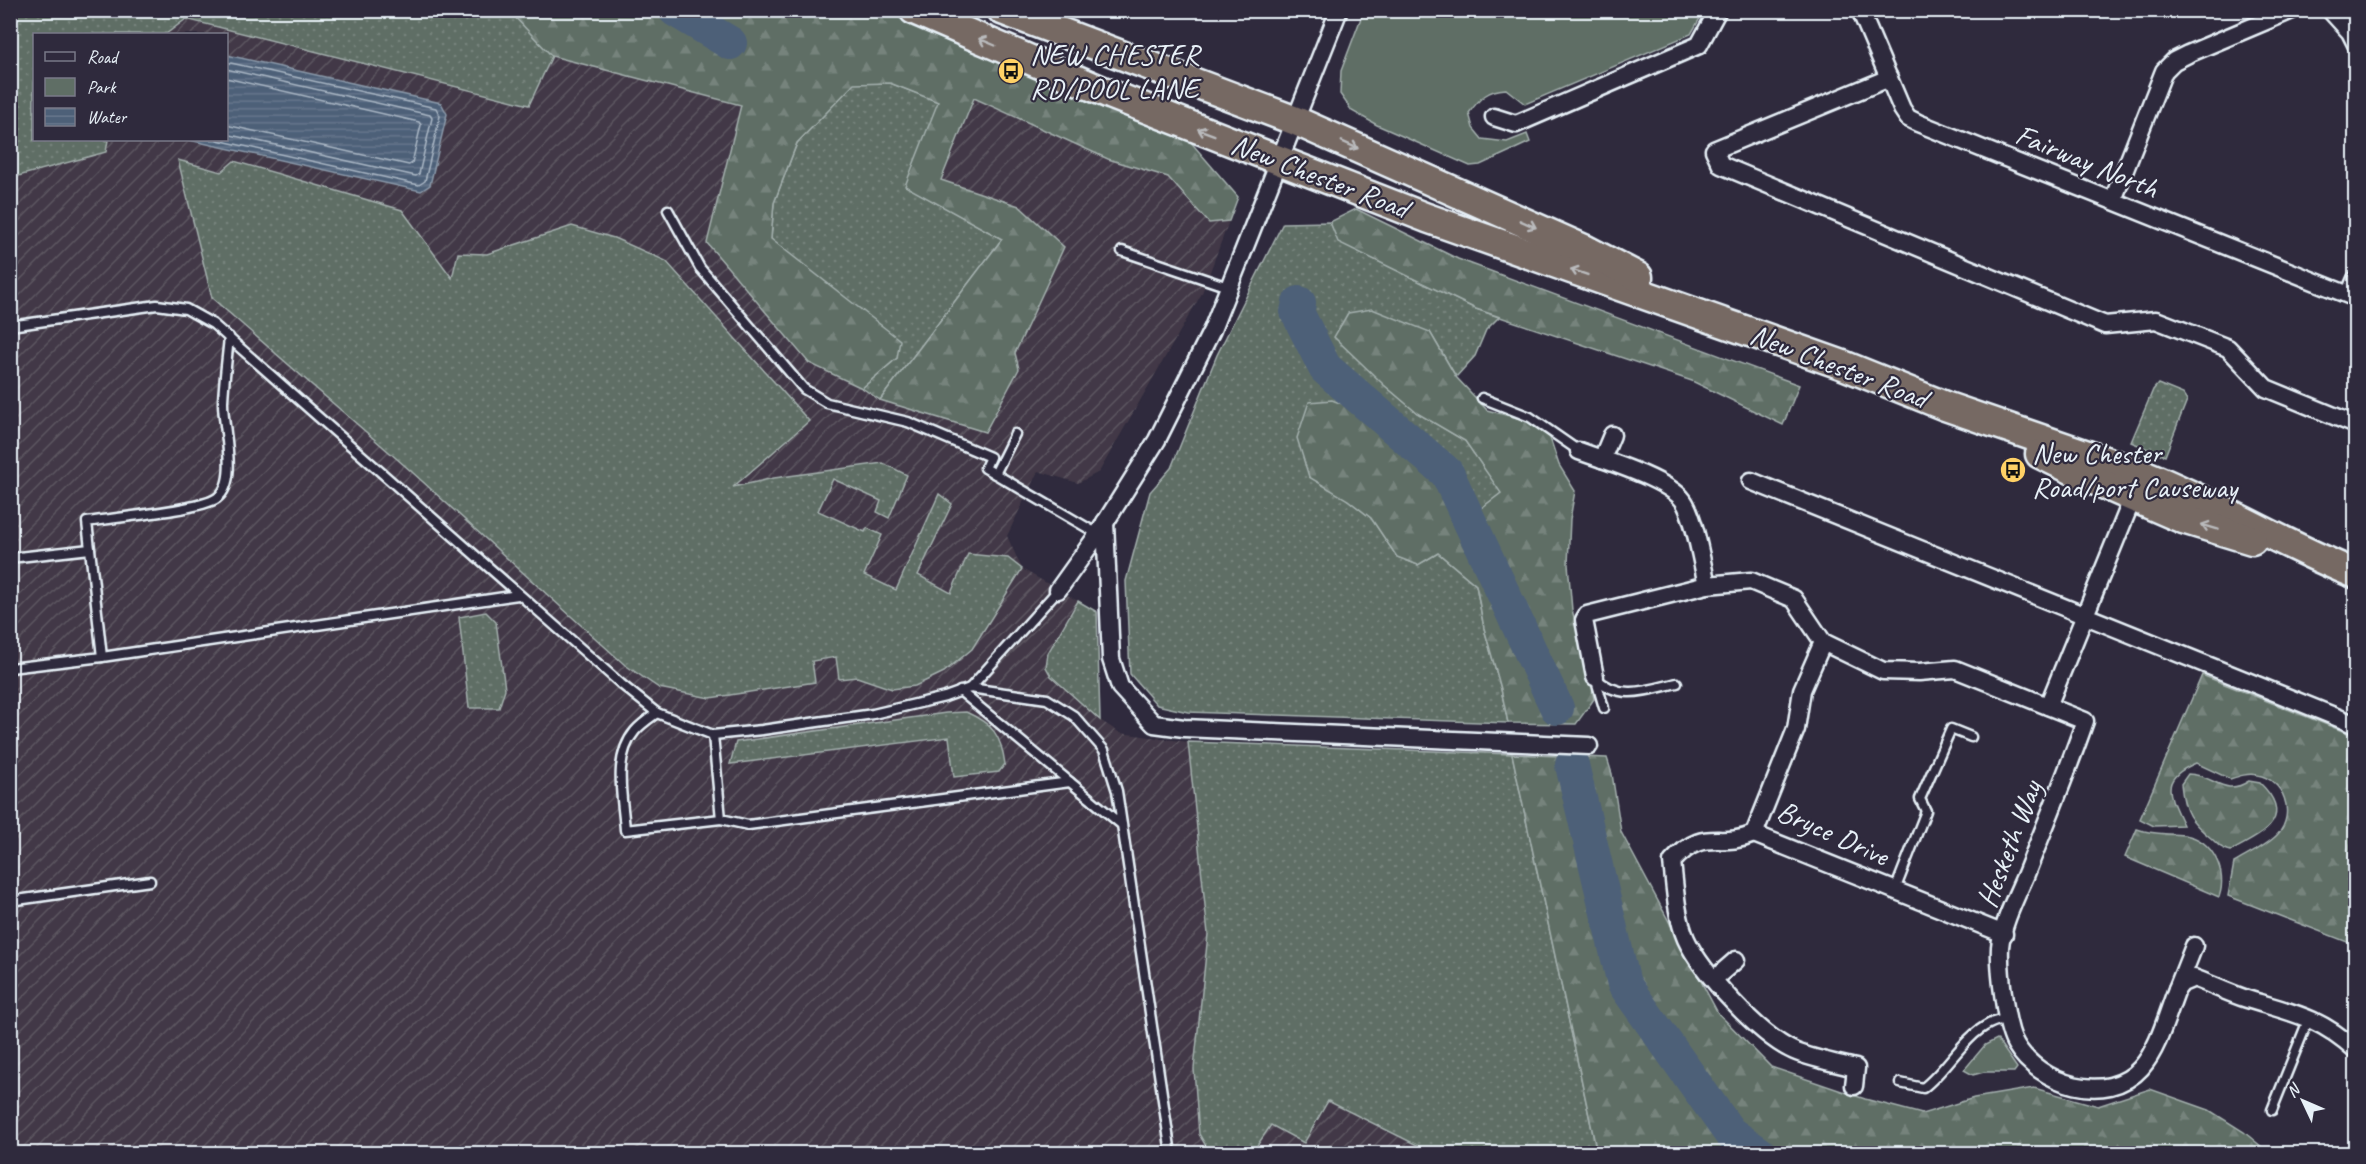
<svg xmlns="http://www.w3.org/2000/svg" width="2366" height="1164" font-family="Caveat,sans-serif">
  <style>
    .industrial { fill: url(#industrial-furrows); fill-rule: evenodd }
    .grass { fill: url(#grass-dots); stroke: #a4b0ae; stroke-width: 1.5 }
    .forest { fill: url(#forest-firs); stroke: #a4b0ae; stroke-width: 1.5 }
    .green { fill: #5f6e65; stroke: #a4b0ae; stroke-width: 1.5 }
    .water { fill: url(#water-rules); stroke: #8b9aab; stroke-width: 1.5 }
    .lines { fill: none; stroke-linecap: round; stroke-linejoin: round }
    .shore { stroke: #aab7c5; stroke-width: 1.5 }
    .river { stroke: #4d6078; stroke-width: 34 }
    .lane-casing { stroke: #e8f1f8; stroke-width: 13 }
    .street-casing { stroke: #e8f1f8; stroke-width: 21 }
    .highway-casing { stroke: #e8f1f8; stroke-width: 33 }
    .lane { stroke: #2f2a3d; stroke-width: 8 }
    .street { stroke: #2f2a3d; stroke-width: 16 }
    .highway { stroke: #766964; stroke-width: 28 }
    .oneway { stroke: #babbbd }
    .labels { text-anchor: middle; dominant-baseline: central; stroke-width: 4.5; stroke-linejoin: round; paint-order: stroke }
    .poi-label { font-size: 30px; fill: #e8f1f8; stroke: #2f2a3d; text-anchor: start }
    .street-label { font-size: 30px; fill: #e8f1f8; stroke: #2f2a3d }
  </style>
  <defs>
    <pattern id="industrial-furrows" width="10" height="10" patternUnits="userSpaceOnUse" patternTransform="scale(1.5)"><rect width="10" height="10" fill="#423946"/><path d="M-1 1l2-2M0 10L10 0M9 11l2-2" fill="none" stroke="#5d5661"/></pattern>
    <pattern id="grass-dots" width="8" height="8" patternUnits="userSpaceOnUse" patternTransform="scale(1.5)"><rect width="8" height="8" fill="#5f6e65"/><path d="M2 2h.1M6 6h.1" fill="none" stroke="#76837c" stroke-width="1.8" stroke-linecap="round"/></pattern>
    <pattern id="forest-firs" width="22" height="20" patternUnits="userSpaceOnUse" patternTransform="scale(1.5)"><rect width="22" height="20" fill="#5f6e65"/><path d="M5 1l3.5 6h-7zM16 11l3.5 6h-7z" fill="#76837c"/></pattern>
    <pattern id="water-rules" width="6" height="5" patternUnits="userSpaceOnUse" patternTransform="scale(1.5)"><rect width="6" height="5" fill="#4d6078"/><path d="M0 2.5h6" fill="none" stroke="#67778c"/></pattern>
  </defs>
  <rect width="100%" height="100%" fill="#2f2a3d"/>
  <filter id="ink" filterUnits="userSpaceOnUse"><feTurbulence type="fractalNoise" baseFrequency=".0167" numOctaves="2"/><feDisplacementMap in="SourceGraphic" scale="12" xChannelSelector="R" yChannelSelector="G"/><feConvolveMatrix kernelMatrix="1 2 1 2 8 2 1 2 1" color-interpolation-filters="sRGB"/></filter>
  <g filter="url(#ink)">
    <path class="industrial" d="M 10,11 L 884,11 L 1189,140 L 1238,197 L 1202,293 L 1099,472 L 1078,483 L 1038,471 L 1007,536 L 1022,569 L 1097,612 L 1100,720 L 1120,733 L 1188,742 L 1512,754 L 1597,1153 L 11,1153 ZM 34,34 L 226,34 L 226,140 L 34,140 Z"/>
    <g class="grass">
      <path d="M 11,11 L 510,11 L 552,56 L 529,105 L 186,19 L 166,34 L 34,34 L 34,140 L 108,140 L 106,152 L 11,178 Z"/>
      <path d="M 854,83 L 890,83 L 939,102 L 906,186 L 1002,239 L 880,400 L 862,388 L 897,358 L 771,239 L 774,203 L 797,143 Z"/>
      <path d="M 178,160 L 221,172 L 234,161 L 402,210 L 452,278 L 458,253 L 487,254 L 572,226 L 614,238 L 666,261 L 809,421 L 733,487 L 774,478 L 883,463 L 907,475 L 889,518 L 877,512 L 881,501 L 833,479 L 818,511 L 865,532 L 867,528 L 882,535 L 864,575 L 896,590 L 939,494 L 952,504 L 918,575 L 951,593 L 968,554 L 1008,558 L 1022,569 L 972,649 L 944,672 L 915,686 L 892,689 L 857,677 L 839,679 L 836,657 L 812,661 L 815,682 L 710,698 L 659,688 L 625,665 L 412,472 L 212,298 Z"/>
      <path d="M 1330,222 L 1339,242 L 1476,309 L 1499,317 L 1486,330 L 1475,356 L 1456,377 L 1430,332 L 1384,385 L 1417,413 L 1465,441 L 1502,493 L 1480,509 L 1428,455 L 1348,500 L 1371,518 L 1397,557 L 1418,565 L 1438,553 L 1476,585 L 1484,628 L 1501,689 L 1508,723 L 1188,712 L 1157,705 L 1130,674 L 1126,581 L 1150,492 L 1171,468 L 1217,355 L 1283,223 Z"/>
      <path d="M 2158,384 L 2183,394 L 2187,400 L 2165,456 L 2131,442 L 2153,390 Z"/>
      <path d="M 1078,601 L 1097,612 L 1100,720 L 1051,676 L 1046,667 L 1048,653 Z"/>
      <path d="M 486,612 L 496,622 L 505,689 L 499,708 L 469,708 L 459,617 Z"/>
      <path d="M 966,712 C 993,724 1001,735 1005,764 L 999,772 L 954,777 L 949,737 L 730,764 L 736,742 L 946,713 Z"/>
      <path d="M 1188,742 L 1512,754 L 1597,1153 L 1433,1153 L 1328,1101 L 1304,1143 L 1271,1125 L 1252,1153 L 1210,1153 L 1199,1134 L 1194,1069 L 1208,934 Z"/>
    </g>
    <g class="forest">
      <path d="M 506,11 L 639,11 L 657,15 L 724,50 L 708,12 L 703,11 L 884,11 L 1189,140 L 1238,197 L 1229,221 L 1209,223 L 1168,177 L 1108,159 L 974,98 L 941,180 L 1019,206 L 1064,247 L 1015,353 L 1019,369 L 985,432 L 880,400 L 1002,239 L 905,186 L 938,102 L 890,83 L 854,84 L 797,143 L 774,203 L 771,239 L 900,340 L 897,358 L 862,388 L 809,363 L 707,243 L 741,105 L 552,56 L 510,12 Z"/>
      <path d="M 1356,209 L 1458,259 L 1799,385 L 1783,425 L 1692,381 L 1476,309 L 1338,242 L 1330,222 Z"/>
      <path d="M 1372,309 L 1430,332 L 1456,377 L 1487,410 L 1529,421 L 1549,435 L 1559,465 L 1575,491 L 1570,519 L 1568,564 L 1572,610 L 1588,666 L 1594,699 L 1576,724 L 1508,723 L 1501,689 L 1484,628 L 1476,585 L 1438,553 L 1418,565 L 1397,557 L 1371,518 L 1348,500 L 1309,477 L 1297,438 L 1309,402 L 1332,400 L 1384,420 L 1428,455 L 1480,509 L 1501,493 L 1465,441 L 1417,413 L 1384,385 L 1334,337 L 1348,313 Z"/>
      <path d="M 2202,675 L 2355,736 L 2355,945 L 2228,896 L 2234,863 C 2247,855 2267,846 2278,834 C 2296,814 2284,779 2257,775 C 2248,773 2239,776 2230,779 L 2196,763 C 2158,779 2169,794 2183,825 L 2154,826 L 2140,819 Z"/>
      <path d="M 1512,754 L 1607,758 L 1612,774 L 1621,832 L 1718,1013 L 1771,1067 L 1865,1099 L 1922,1114 L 1974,1098 L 2034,1088 L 2098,1106 L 2150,1089 L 2209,1110 L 2244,1132 L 2269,1153 L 1597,1153 Z"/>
      <path d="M 2188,774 C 2214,774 2223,798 2249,781 L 2260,783 C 2297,819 2262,834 2231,851 C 2222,849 2219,846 2212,839 C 2190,821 2184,813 2181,784 Z"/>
      <path d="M 2137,829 C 2153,835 2167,833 2184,835 C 2213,839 2228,872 2219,897 L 2125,857 Z"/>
    </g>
    <g class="green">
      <path d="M 1364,10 L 1704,10 L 1704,11 L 1691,34 L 1525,104 L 1506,89 C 1487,90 1480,98 1469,113 L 1473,128 L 1482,139 L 1507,142 L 1527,134 L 1530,142 L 1480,165 L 1470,166 L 1377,125 L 1352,111 L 1340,94 L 1341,71 Z"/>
      <path d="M 1997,1039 L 2017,1068 L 2014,1072 L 1984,1072 L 1973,1075 L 1964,1070 L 1985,1045 Z"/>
    </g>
    <path class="water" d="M 227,55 L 441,103 L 447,114 L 430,185 L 421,191 L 189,140 L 226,140 Z"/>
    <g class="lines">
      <g class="shore">
        <path d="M 226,69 L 430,115 L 432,118 L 419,174 L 416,176 L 226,134"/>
        <path d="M 226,78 L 419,122 L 421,125 L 412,163 L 409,165 L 226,125"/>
        <path d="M 217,140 L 419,185 L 425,181 L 440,116 L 436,108 L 226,62"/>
      </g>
      <g class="river">
        <path d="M 675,10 L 730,43"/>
        <path d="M 1299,303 L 1297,312 L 1325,368 L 1447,473 L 1557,708"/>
        <path d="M 1572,765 L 1624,984 L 1730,1133 L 1760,1154"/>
      </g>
      <g class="lane-casing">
        <g id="lane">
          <path d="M 668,210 L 700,268 L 804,389 L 827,403 L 908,422 L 990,457 L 985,468 L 1098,534"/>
          <path d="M 1122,251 L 1228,287"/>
          <path d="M 10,326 L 157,305 L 186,309 L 213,324 L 621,684 L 657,713 L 713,735 L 762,730 L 873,714 L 945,697 L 970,688 L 1047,699 L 1074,716 L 1104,750 L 1117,791 L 1171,1154"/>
          <path d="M 1482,398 L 1530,417 L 1579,451"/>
          <path d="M 995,474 L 1015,434"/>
          <path d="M 10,558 L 90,549"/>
          <path d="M 102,657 L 518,595"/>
          <path d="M 10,668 L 102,657 L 87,522 C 111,518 201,510 217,498 C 240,481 222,426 223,401 C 224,380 227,359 229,337"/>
          <path d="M 1595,677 C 1619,702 1648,690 1677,683"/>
          <path d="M 1595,677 L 1604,708"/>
          <path d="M 970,688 L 1058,590"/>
          <path d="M 657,713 C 650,718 641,724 635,731 C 612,758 623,798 625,830 L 721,819 L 713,735"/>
          <path d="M 1070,782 L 1122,825"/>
          <path d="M 721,819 L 748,825 L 1070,782 L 960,691"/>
          <path d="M 1895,890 L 1926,811 L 1920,799 L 1951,729 L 1971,737"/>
          <path d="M 10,901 L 150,881"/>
          <path d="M 1900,1083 L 1923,1088 C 1947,1070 1963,1037 1989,1024 C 1994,1021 2001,1020 2007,1018"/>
          <path d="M 2272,1110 L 2309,1018"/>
        </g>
      </g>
      <g class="street-casing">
        <g id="street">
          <path d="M 1860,10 L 1902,109 L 1908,118 L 1918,123 L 2356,298"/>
          <path d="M 2330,10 L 2350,32 L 2356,44"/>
          <path d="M 1889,78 L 1714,150 L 1721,165 L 2105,325 L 2156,320 L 2228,348 L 2266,388 L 2356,425"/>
          <path d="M 1494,117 L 1516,124 L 1699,45 L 1718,10"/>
          <path d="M 2113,200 L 2164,71 L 2174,61 L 2188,54 L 2292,10"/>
          <path d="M 2349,295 L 2356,279"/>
          <path d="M 1579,451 C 1604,460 1667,479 1683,500 C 1695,517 1702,564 1707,585 L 1751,581 L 1794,599 L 1823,642 L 1883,671 L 1919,672 L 1955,669 L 2085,721 C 2067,773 2046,823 2026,874 C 2017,895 2002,924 2000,947 C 1999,968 2005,1027 2016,1045 C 2039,1084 2107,1106 2141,1068 C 2159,1048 2167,1014 2177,989 L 2182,983 L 2194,978 C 2212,985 2229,993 2247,999 C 2292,1013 2318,1016 2356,1050"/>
          <path d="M 1602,459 L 1612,435"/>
          <path d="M 1751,481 L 2356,725"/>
          <path d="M 1105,522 L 1111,659 L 1120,687 L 1154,724 L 1184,728 L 1589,746"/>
          <path d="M 1058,590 L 1098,534 L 1157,440 L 1212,330 L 1339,10"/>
          <path d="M 1595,677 L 1584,620 L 1587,615 L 1707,585"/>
          <path d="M 2048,706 L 2136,490"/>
          <path d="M 1754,834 C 1717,850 1705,825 1672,862 C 1675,887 1676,916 1686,939 C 1701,972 1760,1036 1794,1051 C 1813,1059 1835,1063 1856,1068 L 1854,1086"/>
          <path d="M 1754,834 L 2004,934"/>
          <path d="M 1754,834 L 1796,729 L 1802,690 L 1823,642"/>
          <path d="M 1714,979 L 1736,960"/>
          <path d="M 2177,989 L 2194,946"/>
        </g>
      </g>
      <g class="highway-casing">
        <g id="highway">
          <path d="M 914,10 L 1112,95 L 1427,218 L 1843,365 L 1945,406 L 2143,474 C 2216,503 2283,545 2356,574"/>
          <path d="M 1002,10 L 1296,121 L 1584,249 L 1638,277"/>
          <path d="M 2040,454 L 2089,478 L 2183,519 L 2252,540"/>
        </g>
      </g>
      <use href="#lane" class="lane"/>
      <use href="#street" class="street"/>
      <use href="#highway" class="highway"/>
    </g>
    <defs><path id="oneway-shaft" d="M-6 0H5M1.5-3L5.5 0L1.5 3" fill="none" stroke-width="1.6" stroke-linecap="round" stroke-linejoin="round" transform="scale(1.5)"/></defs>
    <g class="oneway">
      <use href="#oneway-shaft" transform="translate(987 42) rotate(-157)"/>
      <use href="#oneway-shaft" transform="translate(1206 132) rotate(-159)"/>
      <use href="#oneway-shaft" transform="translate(1350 145) rotate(24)"/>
      <use href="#oneway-shaft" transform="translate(1528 224) rotate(24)"/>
      <use href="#oneway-shaft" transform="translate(1579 272) rotate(-161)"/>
      <use href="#oneway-shaft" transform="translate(2210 527) rotate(-163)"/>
    </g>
  </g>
  <defs>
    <g id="bus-disc" transform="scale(1.35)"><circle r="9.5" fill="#ffd166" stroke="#2f2a3d"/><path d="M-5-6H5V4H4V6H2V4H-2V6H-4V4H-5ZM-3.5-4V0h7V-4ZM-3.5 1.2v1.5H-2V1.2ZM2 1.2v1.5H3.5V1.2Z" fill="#111"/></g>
  </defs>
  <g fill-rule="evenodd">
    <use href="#bus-disc" x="1011" y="71"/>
    <use href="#bus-disc" x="2013" y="470"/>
  </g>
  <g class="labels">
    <g class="poi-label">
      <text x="1030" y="54">NEW CHESTER<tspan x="1030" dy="34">RD/POOL LANE</tspan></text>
      <text x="2032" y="453">New Chester<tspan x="2032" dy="34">Road/port Causeway</tspan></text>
    </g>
    <g class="street-label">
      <text transform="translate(2087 161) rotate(22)">Fairway North</text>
      <text transform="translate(1320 176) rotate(21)">New Chester Road</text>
      <text transform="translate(1839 366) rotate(21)">New Chester Road</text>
      <text transform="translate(1833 833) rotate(24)">Bryce Drive</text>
      <text transform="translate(2009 844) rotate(-69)">Hesketh Way</text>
    </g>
  </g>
  <rect width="2366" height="1164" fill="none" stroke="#2f2a3d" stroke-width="36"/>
  <rect x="18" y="18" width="2330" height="1128" fill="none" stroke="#e8f1f8" stroke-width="2" filter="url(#ink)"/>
  <rect x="33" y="33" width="195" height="108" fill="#2f2a3d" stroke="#797a88" stroke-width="1.5"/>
  <rect x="45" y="52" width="30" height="9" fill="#2f2a3d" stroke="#797a88" stroke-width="1.5"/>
  <text x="87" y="63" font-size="18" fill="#e8f1f8">Road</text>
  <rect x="45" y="78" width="30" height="18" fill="#5f6e65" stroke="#797a88" stroke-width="1.5"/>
  <text x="87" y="93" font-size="18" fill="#e8f1f8">Park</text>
  <rect x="45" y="108" width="30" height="18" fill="url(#water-rules)" stroke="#797a88" stroke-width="1.5"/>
  <text x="87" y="123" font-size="18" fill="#e8f1f8">Water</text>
  <g transform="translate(2303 1101) rotate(314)" stroke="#2f2a3d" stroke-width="4.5" paint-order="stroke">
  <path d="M0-4.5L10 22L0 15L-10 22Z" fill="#e8f1f8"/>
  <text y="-9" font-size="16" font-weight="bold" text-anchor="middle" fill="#e8f1f8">N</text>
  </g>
</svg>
